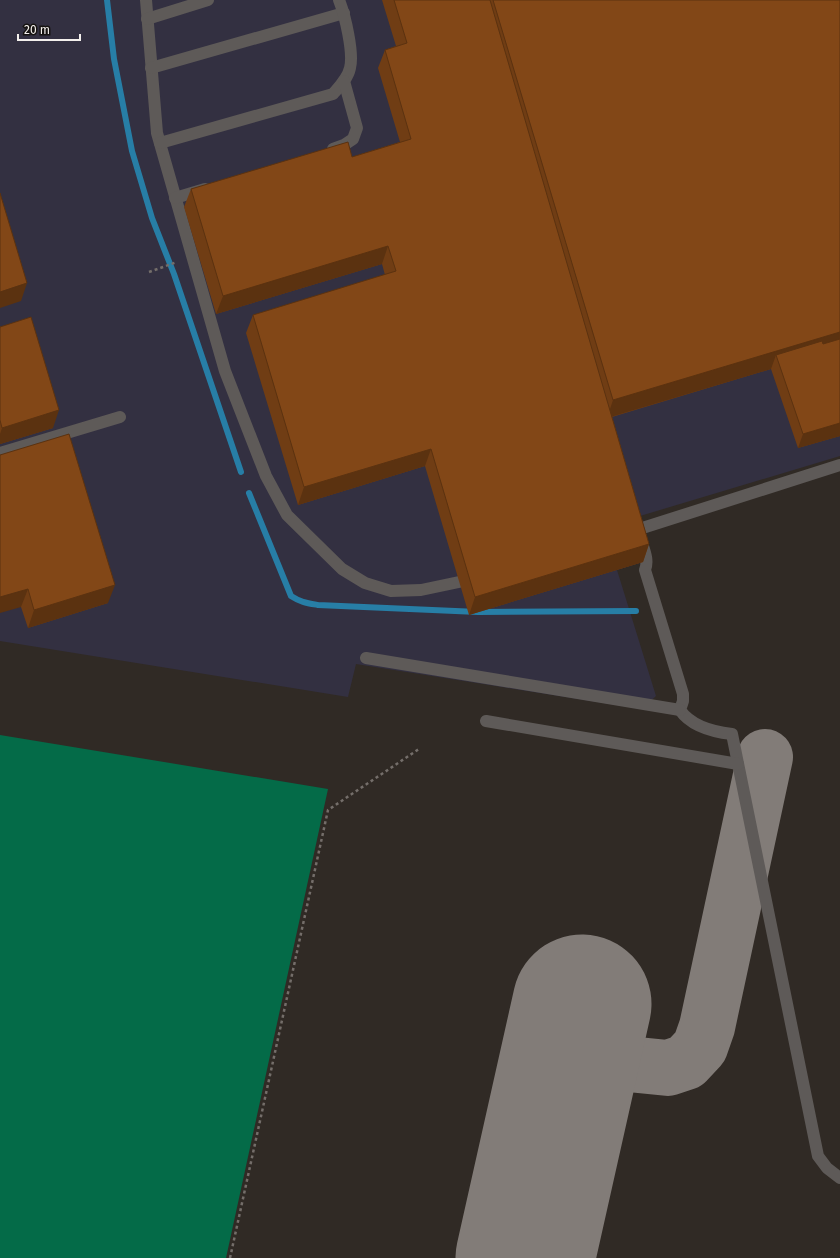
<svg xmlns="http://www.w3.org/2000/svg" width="840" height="1258" font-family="'Fira Sans',sans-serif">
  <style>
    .industrial { fill: #333041 }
    .forest { fill: #046b48 }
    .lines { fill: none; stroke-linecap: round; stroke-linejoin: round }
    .stream { stroke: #277ea6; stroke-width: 6 }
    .taxiway { stroke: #827c78; stroke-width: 56 }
    .runway { stroke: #827c78; stroke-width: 139 }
    .path { stroke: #746e6a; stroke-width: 2.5; stroke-dasharray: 3 3; stroke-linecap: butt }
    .minor { stroke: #5e5a58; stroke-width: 12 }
    .wall { fill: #703d14 }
    .shaded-wall { fill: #5b3210 }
    .building { fill: #824717; stroke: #5b3210 }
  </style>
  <rect width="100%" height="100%" fill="#302a25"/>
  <path class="industrial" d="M 0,0 L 840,0 L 840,456 L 630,519 L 643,562 L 617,570 L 656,696 L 642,709 L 356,664 L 348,697 L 0,641 Z"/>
  <path class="forest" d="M 0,735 L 328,789 L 226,1258 L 0,1258 Z"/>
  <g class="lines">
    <g class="stream">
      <path d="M 107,0 L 114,59 L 132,151 L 152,218 L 174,274 L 241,472"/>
      <path d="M 249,493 L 291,596 C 300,602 307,603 318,605 L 478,612 L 636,611"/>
    </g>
    <path class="taxiway" d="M 549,1152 L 576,1079 L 594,1065 L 618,1063 L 668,1068 L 686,1062 L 700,1047 L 707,1027 L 765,757"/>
    <path class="runway" d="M 525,1258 L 582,1004"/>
    <g class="path">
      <path d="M 149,272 L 177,262"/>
      <path d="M 230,1258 L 328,810 L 419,749"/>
    </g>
    <g class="minor">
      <path d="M 146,0 L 157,133 L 225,371 L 266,476 L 287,515 L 342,569 L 365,583 L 391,591 L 421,590 L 459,582"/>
      <path d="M 147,19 L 208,0"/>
      <path d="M 151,68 L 344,13"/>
      <path d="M 160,143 L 333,94 C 340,86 348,78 350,68 C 354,53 345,15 339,0"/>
      <path d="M 333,149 L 344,145 L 353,139 L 357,128 L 344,81"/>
      <path d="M 175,198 L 205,189"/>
      <path d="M 0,453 L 120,417"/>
      <path d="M 633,531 L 840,465"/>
      <path d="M 641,540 C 644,550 649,560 645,570 L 683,694 L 683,701 L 680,710 C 691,726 714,732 732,734 L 818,1156 L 827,1168 L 840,1178"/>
      <path d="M 366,658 L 680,710"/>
      <path d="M 486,721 L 738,764"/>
    </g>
  </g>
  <g class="wall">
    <path d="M 382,0 L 840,0 L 840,436 L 798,448 L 771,369 L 612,417 L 649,544 L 643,562 L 469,615 L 425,466 L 298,505 L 246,333 L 253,315 L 385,275 L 382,264 L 216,314 L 184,207 L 191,189 L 352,157 L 400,142 L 378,68 L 385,50 L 396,46 Z"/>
    <path d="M 0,327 L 53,428 L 0,444 Z"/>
    <path d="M 0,455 L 108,603 L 28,628 L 21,607 Z"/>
  </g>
  <g class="shaded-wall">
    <path d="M 388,246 L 382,264 L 216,314 L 223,296 Z"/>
    <path d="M 27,283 L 21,301 L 0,308 L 0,292 Z"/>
    <path d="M 840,332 L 840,348 L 776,355 L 771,369 L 607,418 L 613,400 Z"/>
    <path d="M 59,410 L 53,428 L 0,444 L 0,434 L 2,428 Z"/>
    <path d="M 840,423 L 840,436 L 798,448 L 803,434 Z"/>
    <path d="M 431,449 L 425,466 L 298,505 L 304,487 Z"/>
    <path d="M 649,544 L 643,562 L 469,615 L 475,597 Z"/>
    <path d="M 115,585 L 108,603 L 28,628 L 34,610 Z"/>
    <path d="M 28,589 L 21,607 L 0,613 L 0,597 Z"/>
  </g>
  <g class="building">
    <path d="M 394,0 L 490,0 L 649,544 L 475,597 L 431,449 L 304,487 L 253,315 L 396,271 L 388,246 L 223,296 L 191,189 L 348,142 L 352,157 L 411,139 L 385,50 L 407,43 Z"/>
    <path d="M 493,0 L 840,0 L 840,332 L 613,400 Z"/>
    <path d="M 0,193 L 27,283 L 0,292 Z"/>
    <path d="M 31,317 L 59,410 L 2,428 L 0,420 L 0,327 Z"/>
    <path d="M 840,339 L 840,423 L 803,434 L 776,355 L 822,341 L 823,344 Z"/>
    <path d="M 69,434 L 115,585 L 34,610 L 28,589 L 0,597 L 0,455 Z"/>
  </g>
  <path d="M18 34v6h62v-6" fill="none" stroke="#f4f0ed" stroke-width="2"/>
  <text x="24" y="34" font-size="12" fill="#f4f0ed" stroke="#161311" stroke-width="3" paint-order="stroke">20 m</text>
</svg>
